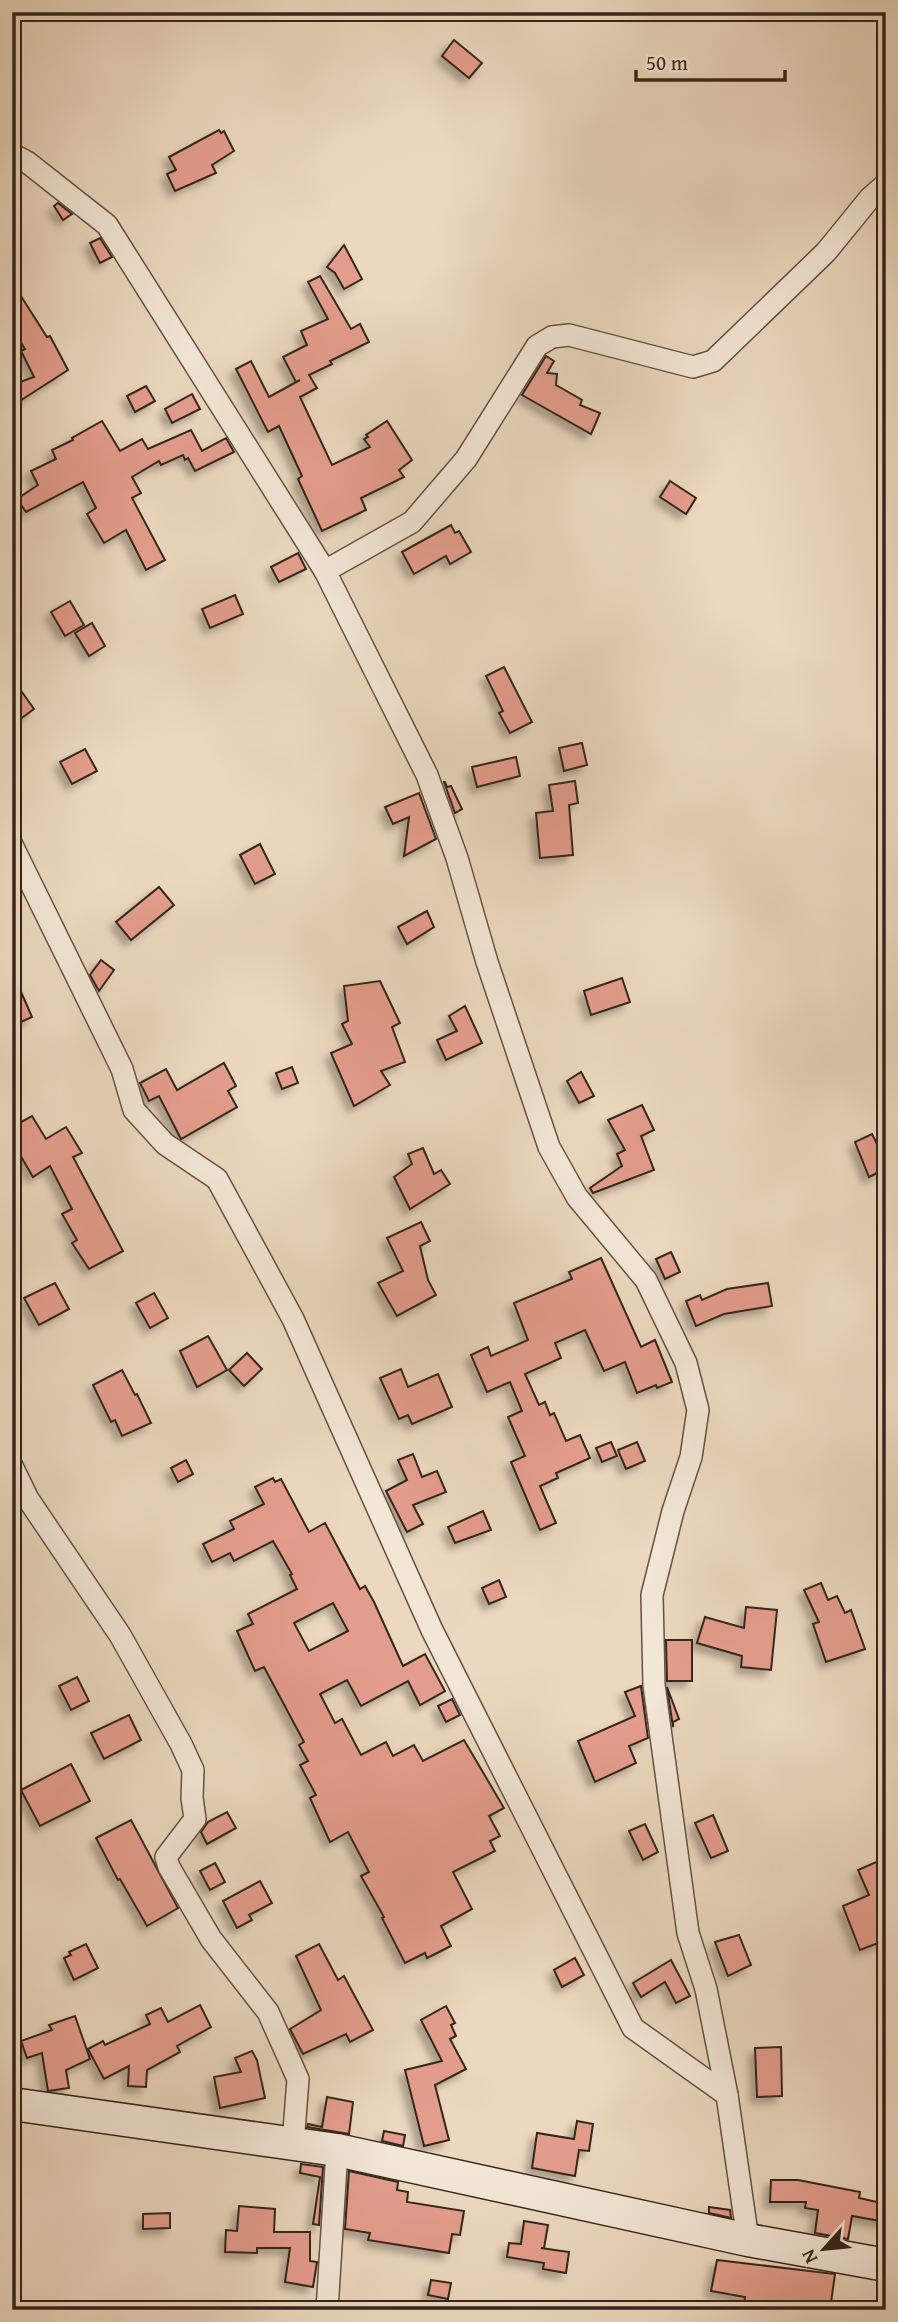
<svg xmlns="http://www.w3.org/2000/svg" width="898" height="2322" font-family="'Gentium Book Plus',serif">
  <style>
    .building { fill: #e39d8c; stroke: #36251b; stroke-width: 2; fill-rule: evenodd; filter: url(#shadow) }
    .lines { fill: none; stroke-linecap: round; stroke-linejoin: round }
    .street-casing { stroke: #635244; stroke-width: 24 }
    .secondary-casing { stroke: #36251b; stroke-width: 35 }
    .street { stroke: #f2e6d5; stroke-width: 21 }
    .secondary { stroke: #f2e6d5; stroke-width: 32 }
  </style>
  <defs>
    <filter id="shadow"><feDropShadow dx="-6" dy="6" stdDeviation="3.5" flood-color="#0004"/></filter>
  </defs>
  <rect width="100%" height="100%" fill="#ebd8be"/>
  <filter id="stains"><feTurbulence type="fractalNoise" baseFrequency=".00286" numOctaves="4"/><feColorMatrix values="0 0 0 0 .2 0 0 0 0 .09 0 0 0 0 .02 0 0 0 .5 -.17"/></filter>
  <radialGradient id="worn" r=".72"><stop offset=".6" stop-color="#630" stop-opacity="0"/><stop offset="1" stop-color="#630" stop-opacity=".3"/></radialGradient>
  <g class="building">
    <path d="M 454,40 L 482,63 L 469,78 L 442,56 Z"/>
    <path d="M 219,130 L 221,133 L 224,131 L 234,151 L 212,165 L 216,173 L 175,191 L 167,174 L 176,170 L 169,157 Z"/>
    <path d="M 58,203 L 72,214 L 63,220 L 54,206 Z"/>
    <path d="M 100,238 L 112,257 L 100,263 L 90,243 Z"/>
    <path d="M 344,245 L 362,279 L 344,289 L 335,273 L 327,267 Z"/>
    <path d="M 320,276 L 351,329 L 360,324 L 369,342 L 330,361 L 332,364 L 309,375 L 317,388 L 300,397 L 332,465 L 370,447 L 364,439 L 368,437 L 366,435 L 387,421 L 412,460 L 399,470 L 404,477 L 361,498 L 366,510 L 322,531 L 298,479 L 302,476 L 279,426 L 268,432 L 236,369 L 251,361 L 269,397 L 300,380 L 296,382 L 283,357 L 307,345 L 301,331 L 328,319 L 308,282 Z"/>
    <path d="M 12,282 L 47,337 L 50,336 L 68,370 L 12,406 L 12,385 L 34,377 L 21,351 L 25,349 L 12,329 Z"/>
    <path d="M 546,356 L 554,361 L 547,373 L 557,374 L 556,385 L 582,400 L 580,405 L 600,413 L 591,434 L 522,395 Z"/>
    <path d="M 146,386 L 155,401 L 135,412 L 127,396 Z"/>
    <path d="M 192,394 L 200,409 L 172,423 L 165,409 Z"/>
    <path d="M 102,421 L 120,451 L 142,439 L 148,449 L 191,430 L 202,451 L 226,438 L 234,452 L 195,471 L 188,458 L 185,460 L 183,455 L 161,465 L 159,461 L 132,477 L 141,493 L 132,498 L 165,560 L 146,570 L 126,530 L 104,543 L 87,514 L 96,508 L 83,482 L 26,512 L 17,499 L 38,485 L 31,471 L 56,459 L 52,450 L 73,440 L 72,438 Z"/>
    <path d="M 670,481 L 696,498 L 686,514 L 660,497 Z"/>
    <path d="M 451,525 L 455,533 L 459,531 L 471,552 L 450,564 L 446,556 L 414,574 L 402,552 Z"/>
    <path d="M 298,553 L 306,569 L 279,582 L 271,567 Z"/>
    <path d="M 235,595 L 243,614 L 210,628 L 202,609 Z"/>
    <path d="M 70,601 L 84,625 L 65,636 L 51,612 Z"/>
    <path d="M 92,623 L 105,646 L 89,656 L 75,633 Z"/>
    <path d="M 504,667 L 532,722 L 510,733 L 499,713 L 503,711 L 486,676 Z"/>
    <path d="M 12,678 L 34,709 L 12,725 Z"/>
    <path d="M 582,743 L 587,765 L 564,771 L 559,748 Z"/>
    <path d="M 85,749 L 97,771 L 72,784 L 60,762 Z"/>
    <path d="M 516,757 L 520,776 L 477,787 L 472,767 Z"/>
    <path d="M 575,781 L 578,803 L 569,805 L 573,855 L 540,858 L 536,813 L 553,811 L 549,785 Z"/>
    <path d="M 444,782 L 445,782 L 447,787 L 451,786 L 462,809 L 455,813 Z"/>
    <path d="M 419,793 L 436,839 L 404,856 L 409,817 L 393,824 L 385,807 Z"/>
    <path d="M 260,844 L 275,874 L 255,884 L 240,855 Z"/>
    <path d="M 159,887 L 174,905 L 131,940 L 116,922 Z"/>
    <path d="M 427,911 L 434,927 L 407,944 L 398,927 Z"/>
    <path d="M 101,960 L 114,970 L 99,991 L 90,975 Z"/>
    <path d="M 12,971 L 32,1017 L 12,1026 Z"/>
    <path d="M 622,978 L 630,1002 L 591,1015 L 584,991 Z"/>
    <path d="M 380,981 L 400,1023 L 392,1027 L 405,1062 L 381,1071 L 390,1085 L 354,1106 L 331,1053 L 352,1044 L 342,1024 L 348,1021 L 344,986 Z"/>
    <path d="M 465,1006 L 482,1043 L 446,1060 L 437,1040 L 457,1031 L 449,1016 Z"/>
    <path d="M 224,1063 L 236,1086 L 228,1091 L 237,1107 L 181,1139 L 159,1096 L 149,1101 L 140,1083 L 166,1069 L 177,1090 Z"/>
    <path d="M 292,1067 L 298,1083 L 282,1089 L 276,1073 Z"/>
    <path d="M 581,1072 L 594,1096 L 579,1103 L 567,1081 Z"/>
    <path d="M 642,1105 L 654,1130 L 641,1136 L 654,1170 L 593,1193 L 590,1188 L 622,1166 L 617,1154 L 625,1150 L 608,1120 Z"/>
    <path d="M 32,1116 L 46,1139 L 66,1127 L 82,1153 L 73,1157 L 123,1251 L 89,1269 L 72,1243 L 77,1240 L 62,1214 L 72,1209 L 50,1166 L 33,1177 L 12,1141 L 12,1127 Z"/>
    <path d="M 872,1134 L 883,1156 L 878,1159 L 883,1170 L 869,1177 L 855,1142 Z"/>
    <path d="M 423,1148 L 434,1174 L 441,1170 L 450,1184 L 410,1209 L 394,1177 L 412,1164 L 408,1154 Z"/>
    <path d="M 421,1222 L 430,1241 L 420,1246 L 428,1280 L 436,1295 L 397,1316 L 378,1283 L 403,1271 L 387,1238 Z"/>
    <path d="M 671,1252 L 680,1272 L 665,1279 L 656,1259 Z"/>
    <path d="M 601,1258 L 641,1347 L 655,1340 L 672,1382 L 657,1388 L 656,1385 L 637,1393 L 625,1362 L 604,1371 L 585,1330 L 555,1343 L 561,1358 L 525,1374 L 539,1405 L 545,1402 L 550,1415 L 554,1413 L 566,1441 L 580,1435 L 590,1458 L 556,1473 L 558,1478 L 540,1486 L 556,1523 L 540,1530 L 511,1462 L 525,1456 L 508,1417 L 522,1411 L 510,1382 L 487,1392 L 471,1355 L 488,1347 L 491,1356 L 528,1340 L 514,1303 L 572,1279 L 569,1272 Z"/>
    <path d="M 55,1283 L 69,1309 L 39,1325 L 24,1298 Z"/>
    <path d="M 768,1283 L 772,1306 L 724,1314 L 696,1326 L 686,1301 L 700,1295 L 702,1300 L 727,1289 Z"/>
    <path d="M 154,1293 L 168,1318 L 150,1328 L 136,1303 Z"/>
    <path d="M 208,1336 L 227,1370 L 197,1387 L 180,1351 Z"/>
    <path d="M 247,1353 L 262,1369 L 244,1386 L 229,1370 Z"/>
    <path d="M 401,1369 L 408,1387 L 438,1374 L 452,1407 L 412,1424 L 408,1415 L 399,1419 L 380,1378 Z"/>
    <path d="M 122,1370 L 135,1395 L 137,1394 L 151,1423 L 122,1436 L 115,1420 L 111,1422 L 93,1385 Z"/>
    <path d="M 611,1442 L 617,1456 L 602,1462 L 596,1448 Z"/>
    <path d="M 637,1442 L 645,1461 L 626,1469 L 618,1450 Z"/>
    <path d="M 413,1454 L 422,1477 L 437,1471 L 446,1492 L 413,1505 L 423,1524 L 407,1532 L 386,1491 L 407,1480 L 398,1460 Z"/>
    <path d="M 186,1460 L 193,1474 L 178,1482 L 171,1468 Z"/>
    <path d="M 273,1478 L 275,1482 L 281,1479 L 309,1532 L 325,1523 L 360,1589 L 365,1586 L 374,1602 L 403,1666 L 425,1654 L 445,1691 L 420,1705 L 408,1681 L 361,1706 L 347,1680 L 320,1694 L 335,1723 L 342,1719 L 361,1755 L 386,1742 L 393,1756 L 414,1745 L 423,1761 L 464,1740 L 504,1808 L 489,1816 L 500,1836 L 490,1841 L 495,1851 L 453,1872 L 472,1909 L 441,1926 L 451,1946 L 427,1958 L 425,1953 L 405,1963 L 382,1918 L 384,1917 L 361,1876 L 369,1872 L 348,1832 L 330,1842 L 310,1798 L 316,1795 L 300,1765 L 308,1761 L 299,1745 L 304,1742 L 264,1667 L 255,1671 L 237,1631 L 253,1624 L 248,1614 L 297,1589 L 290,1575 L 292,1574 L 273,1541 L 234,1561 L 230,1553 L 212,1562 L 203,1544 L 234,1529 L 230,1521 L 264,1504 L 255,1487 ZM 333,1603 L 348,1631 L 309,1651 L 294,1623 Z"/>
    <path d="M 483,1511 L 491,1530 L 455,1543 L 448,1527 Z"/>
    <path d="M 499,1580 L 506,1597 L 489,1604 L 482,1588 Z"/>
    <path d="M 821,1583 L 828,1600 L 837,1596 L 845,1613 L 851,1610 L 865,1649 L 826,1662 L 813,1624 L 819,1622 L 804,1590 Z"/>
    <path d="M 746,1607 L 777,1610 L 771,1670 L 741,1667 L 742,1656 L 697,1643 L 705,1617 L 744,1628 Z"/>
    <path d="M 666,1640 L 692,1640 L 692,1681 L 667,1681 Z"/>
    <path d="M 77,1677 L 89,1701 L 71,1710 L 59,1686 Z"/>
    <path d="M 641,1686 L 648,1738 L 629,1746 L 636,1763 L 595,1782 L 578,1741 L 635,1716 L 625,1692 Z"/>
    <path d="M 667,1687 L 679,1719 L 673,1722 L 673,1727 Z"/>
    <path d="M 452,1699 L 460,1715 L 446,1722 L 438,1706 Z"/>
    <path d="M 129,1715 L 141,1740 L 104,1759 L 91,1733 Z"/>
    <path d="M 71,1764 L 90,1801 L 40,1826 L 21,1790 Z"/>
    <path d="M 227,1812 L 236,1828 L 207,1844 L 201,1832 L 208,1822 Z"/>
    <path d="M 713,1815 L 728,1851 L 711,1858 L 695,1823 Z"/>
    <path d="M 131,1820 L 178,1908 L 147,1926 L 120,1879 L 118,1880 L 96,1838 Z"/>
    <path d="M 645,1824 L 658,1852 L 643,1860 L 629,1831 Z"/>
    <path d="M 881,1860 L 886,1871 L 886,1940 L 860,1950 L 843,1906 L 869,1895 L 858,1870 Z"/>
    <path d="M 215,1863 L 225,1882 L 210,1890 L 200,1871 Z"/>
    <path d="M 260,1881 L 272,1903 L 249,1915 L 252,1920 L 237,1928 L 223,1901 Z"/>
    <path d="M 739,1935 L 751,1965 L 728,1976 L 715,1942 Z"/>
    <path d="M 86,1944 L 98,1968 L 74,1980 L 64,1958 L 71,1955 L 69,1952 Z"/>
    <path d="M 319,1944 L 338,1980 L 344,1976 L 373,2030 L 350,2042 L 346,2034 L 303,2054 L 290,2029 L 321,2010 L 296,1956 Z"/>
    <path d="M 575,1958 L 584,1975 L 562,1987 L 554,1970 Z"/>
    <path d="M 671,1960 L 690,1996 L 676,2003 L 665,1982 L 641,1997 L 633,1983 Z"/>
    <path d="M 200,2005 L 211,2027 L 177,2046 L 180,2052 L 147,2070 L 146,2087 L 128,2086 L 129,2066 L 104,2079 L 88,2049 L 103,2041 L 105,2045 L 150,2024 L 146,2015 L 161,2008 L 168,2022 Z"/>
    <path d="M 446,2006 L 455,2023 L 451,2025 L 456,2036 L 450,2039 L 466,2069 L 435,2085 L 449,2140 L 424,2146 L 405,2070 L 442,2061 L 421,2020 Z"/>
    <path d="M 75,2016 L 90,2059 L 66,2070 L 69,2088 L 48,2091 L 42,2053 L 27,2058 L 21,2041 L 52,2030 L 49,2025 Z"/>
    <path d="M 781,2047 L 782,2096 L 757,2097 L 755,2048 Z"/>
    <path d="M 252,2051 L 257,2060 L 265,2098 L 220,2108 L 214,2077 L 241,2072 L 235,2058 Z"/>
    <path d="M 327,2097 L 353,2102 L 349,2134 L 307,2127 L 308,2124 L 322,2127 Z"/>
    <path d="M 577,2121 L 593,2124 L 589,2151 L 579,2150 L 575,2176 L 532,2168 L 537,2133 L 574,2139 Z"/>
    <path d="M 384,2131 L 405,2135 L 403,2146 L 382,2141 Z"/>
    <path d="M 301,2164 L 323,2167 L 319,2225 L 313,2224 L 320,2177 L 300,2173 Z"/>
    <path d="M 349,2171 L 398,2182 L 397,2190 L 408,2192 L 407,2202 L 464,2211 L 460,2235 L 452,2234 L 449,2253 L 368,2240 L 370,2233 L 345,2229 Z"/>
    <path d="M 771,2180 L 798,2180 L 860,2192 L 859,2198 L 886,2204 L 886,2222 L 852,2216 L 848,2239 L 815,2233 L 818,2210 L 805,2208 L 806,2202 L 770,2202 Z"/>
    <path d="M 239,2206 L 275,2209 L 274,2232 L 310,2232 L 310,2261 L 317,2262 L 313,2287 L 285,2282 L 290,2248 L 257,2248 L 257,2253 L 225,2252 L 226,2230 L 237,2231 Z"/>
    <path d="M 709,2207 L 730,2210 L 731,2218 L 709,2213 Z"/>
    <path d="M 170,2213 L 170,2228 L 143,2229 L 143,2214 Z"/>
    <path d="M 524,2221 L 548,2225 L 544,2248 L 541,2248 L 569,2252 L 566,2273 L 543,2269 L 544,2263 L 507,2257 L 509,2243 L 521,2244 Z"/>
    <path d="M 717,2260 L 835,2274 L 830,2310 L 813,2310 L 778,2304 L 777,2310 L 743,2310 L 745,2297 L 711,2291 Z"/>
    <path d="M 431,2280 L 451,2283 L 448,2299 L 428,2295 Z"/>
  </g>
  <g class="lines">
    <g class="street-casing">
      <g id="street">
        <path d="M 12,154 L 27,162 L 107,225 L 325,571 L 427,775 L 457,858 L 487,962 L 549,1147 L 577,1197 L 646,1280 L 686,1363 L 698,1410 L 691,1457 L 673,1511 L 652,1595 L 654,1685 L 688,1933 L 706,1989 L 727,2095 L 748,2240"/>
        <path d="M 325,571 L 412,522 L 466,459 L 537,346 L 552,337 L 569,335 L 693,367 L 713,361 L 826,252 L 870,198 L 886,184"/>
        <path d="M 12,845 L 122,1069 L 134,1110 L 165,1144 L 217,1179 L 293,1319 L 432,1630 L 633,2028 L 727,2095"/>
        <path d="M 12,1466 L 28,1499 L 120,1635 L 181,1744 L 193,1770 L 192,1798 L 195,1819 L 166,1857 L 169,1867 L 211,1939 L 268,2012 L 298,2079 L 293,2144"/>
        <path d="M 327,2310 L 337,2150"/>
      </g>
    </g>
    <g class="secondary-casing">
      <path id="secondary" d="M 12,2104 L 337,2150 L 748,2240 L 886,2265"/>
    </g>
    <use href="#street" class="street"/>
    <use href="#secondary" class="secondary"/>
  </g>
  <rect width="898" height="2322" fill="none" stroke="#ebd8be" stroke-width="42"/>
  <rect x="14" y="14" width="870" height="2294" fill="none" stroke="#36251b" stroke-width="3.5"/>
  <rect x="21" y="21" width="856" height="2280" fill="none" stroke="#36251b" stroke-width="2"/>
  <g transform="translate(824 2249) rotate(243)" stroke="#f2e6d5" stroke-width="5" paint-order="stroke">
  <path d="M0-5L12 26L0 18L-12 26Z" fill="#36251b"/>
  <text y="-10" font-size="19" font-weight="bold" text-anchor="middle" fill="#36251b">N</text>
  </g>
  <path d="M636 70v10h149v-10" fill="none" stroke="#36251b" stroke-width="3.5"/>
  <text x="646" y="70" font-size="21" fill="#36251b" stroke="#f2e6d5" stroke-width="5" paint-order="stroke">50 m</text>
  <rect width="100%" height="100%" filter="url(#stains)"/>
  <rect width="100%" height="100%" fill="url(#worn)"/>
</svg>
